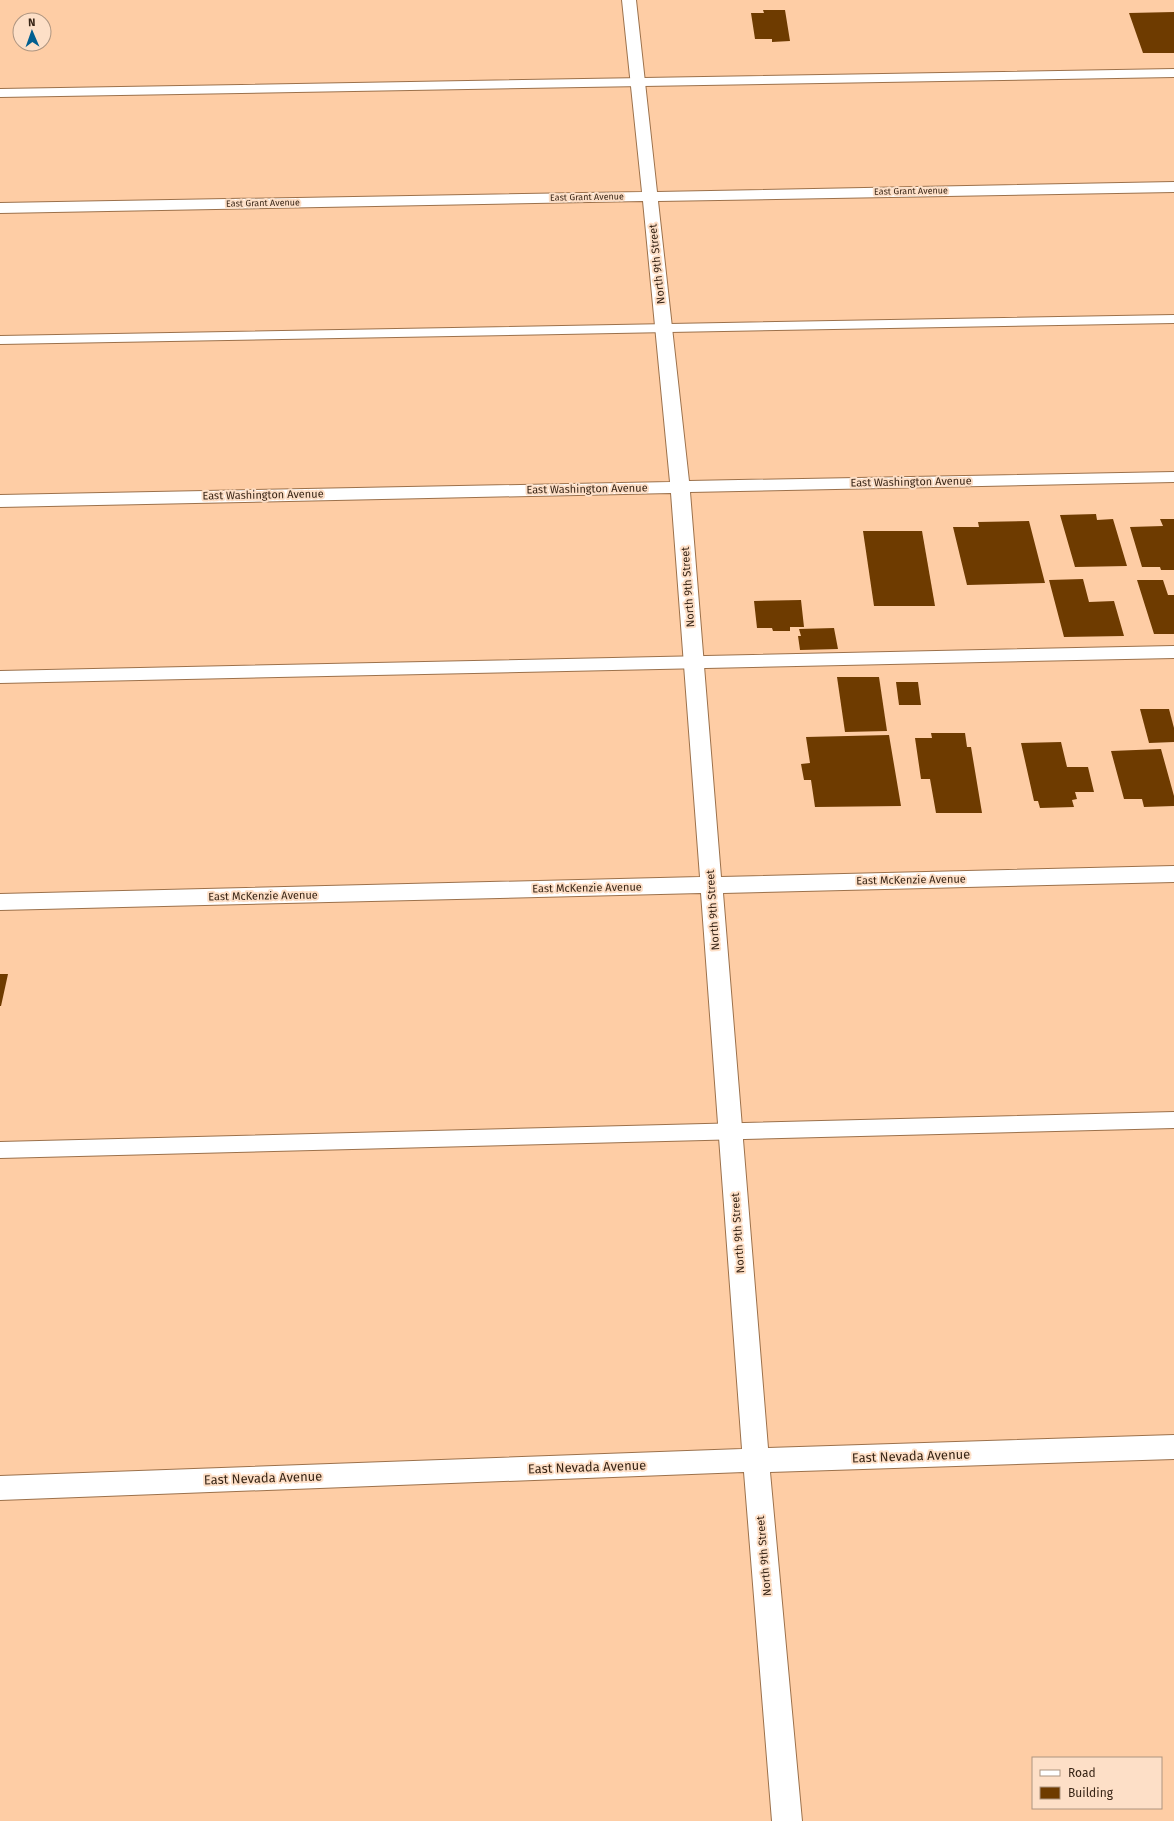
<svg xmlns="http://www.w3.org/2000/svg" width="1174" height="1821" font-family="'Fira Sans',sans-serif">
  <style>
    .building { fill: #6e3b00 }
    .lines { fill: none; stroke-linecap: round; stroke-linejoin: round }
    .service-casing { stroke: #9c714b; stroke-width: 2 }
    .minor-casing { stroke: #9c714b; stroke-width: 2 }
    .service { fill: #fff; fill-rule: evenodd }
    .minor { fill: #fff; fill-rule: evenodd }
    .labels { text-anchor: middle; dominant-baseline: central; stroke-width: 4; stroke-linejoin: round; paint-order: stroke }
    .far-street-label { font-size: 9px; fill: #382516; stroke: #fddfc7 }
    .street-label { font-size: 11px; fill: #382516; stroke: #fddfc7 }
    .near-street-label { font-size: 13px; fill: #382516; stroke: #fddfc7 }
  </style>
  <rect width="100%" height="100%" fill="#fecda5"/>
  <g class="building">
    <path d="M 763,10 L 785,10 L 790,41 L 772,42 L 772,39 L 755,39 L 751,13 L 764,13 Z"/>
    <path d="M 1174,12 L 1174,53 L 1143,53 L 1129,13 Z"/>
    <path d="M 1096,514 L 1097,520 L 1113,519 L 1127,566 L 1075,567 L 1060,515 Z"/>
    <path d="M 1160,519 L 1174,519 L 1174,570 L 1161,570 L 1160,567 L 1142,567 L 1130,527 L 1163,526 Z"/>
    <path d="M 1029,521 L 1045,583 L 967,585 L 953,527 L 979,527 L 978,522 Z"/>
    <path d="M 863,531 L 922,531 L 935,606 L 874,606 Z"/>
    <path d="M 1083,579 L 1089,602 L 1114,601 L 1124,636 L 1064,637 L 1049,580 Z"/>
    <path d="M 1137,580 L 1163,580 L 1168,595 L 1174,595 L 1174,634 L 1154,634 Z"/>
    <path d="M 801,600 L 804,627 L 790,627 L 790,631 L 773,631 L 772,628 L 757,628 L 754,601 Z"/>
    <path d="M 834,628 L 838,649 L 800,650 L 798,636 L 801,636 L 799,629 Z"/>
    <path d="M 837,677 L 879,677 L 887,731 L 845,732 Z"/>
    <path d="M 896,682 L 918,682 L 921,705 L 899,705 Z"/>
    <path d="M 1140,709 L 1169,709 L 1174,728 L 1174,742 L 1149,743 Z"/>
    <path d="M 931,733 L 965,733 L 967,747 L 971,747 L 982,813 L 936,813 L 930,779 L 921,779 L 915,738 L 932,738 Z"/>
    <path d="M 889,735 L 901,806 L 815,807 L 811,780 L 804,780 L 801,764 L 810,763 L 806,737 Z"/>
    <path d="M 1061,742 L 1067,767 L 1088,767 L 1094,792 L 1075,792 L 1077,799 L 1072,800 L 1074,807 L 1040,808 L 1038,801 L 1034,801 L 1021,743 Z"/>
    <path d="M 1161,749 L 1174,796 L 1174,806 L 1144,807 L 1142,799 L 1124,799 L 1111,751 Z"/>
    <path d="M 0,974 L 8,974 L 1,1006 L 0,1006 Z"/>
  </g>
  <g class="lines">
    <g class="service-casing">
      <g id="service">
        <path d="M 1174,69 L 1174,77 L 0,97 L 0,89 Z"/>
        <path d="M 1174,315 L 1174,323 L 0,344 L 0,336 Z"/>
        <path d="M 1174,646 L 1174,658 L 0,683 L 0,671 Z"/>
        <path d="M 1174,1112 L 1174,1128 L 0,1158 L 0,1142 Z"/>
      </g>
    </g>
    <g class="minor-casing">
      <path id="minor" d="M 622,0 L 636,0 L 657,192 L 1174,182 L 1174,192 L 658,201 L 689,481 L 1174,472 L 1174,482 L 690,492 L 721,877 L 1174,866 L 1174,882 L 723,893 L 768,1448 L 1174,1435 L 1174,1459 L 770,1472 L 802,1821 L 772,1821 L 744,1472 L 0,1500 L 0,1476 L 742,1449 L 701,893 L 0,910 L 0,894 L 700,877 L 671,493 L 0,507 L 0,495 L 670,482 L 643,201 L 0,213 L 0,203 L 642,192 Z"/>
    </g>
    <use href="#service" class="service"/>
    <use href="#minor" class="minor"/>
  </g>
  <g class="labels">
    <g class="far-street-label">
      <text transform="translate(911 191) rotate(-1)">East Grant Avenue</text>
      <text transform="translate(587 197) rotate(-1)">East Grant Avenue</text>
      <text transform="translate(263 203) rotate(-1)">East Grant Avenue</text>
    </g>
    <g class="street-label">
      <text transform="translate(657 264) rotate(-96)">North 9th Street</text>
      <text transform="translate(911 482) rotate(-1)">East Washington Avenue</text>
      <text transform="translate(587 489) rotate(-1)">East Washington Avenue</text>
      <text transform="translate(263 495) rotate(-1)">East Washington Avenue</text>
      <text transform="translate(688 587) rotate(-94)">North 9th Street</text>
      <text transform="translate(911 880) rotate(-1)">East McKenzie Avenue</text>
      <text transform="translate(587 888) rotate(-1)">East McKenzie Avenue</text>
      <text transform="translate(263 896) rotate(-1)">East McKenzie Avenue</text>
      <text transform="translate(713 910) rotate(-94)">North 9th Street</text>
      <text transform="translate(738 1233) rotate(-94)">North 9th Street</text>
      <text transform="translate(764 1556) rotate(-95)">North 9th Street</text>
    </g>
    <g class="near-street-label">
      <text transform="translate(911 1456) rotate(-2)">East Nevada Avenue</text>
      <text transform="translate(587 1467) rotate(-2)">East Nevada Avenue</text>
      <text transform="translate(263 1478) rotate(-2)">East Nevada Avenue</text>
    </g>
  </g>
  <rect x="1032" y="1757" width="130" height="52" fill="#fddfc7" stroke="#ae9580"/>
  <rect x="1040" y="1770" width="20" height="6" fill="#ffffff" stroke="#ae9580"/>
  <text x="1068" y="1777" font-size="12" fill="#382516">Road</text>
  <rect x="1040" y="1787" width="20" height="12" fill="#6e3b00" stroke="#ae9580"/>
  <text x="1068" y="1797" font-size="12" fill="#382516">Building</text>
  <g transform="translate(32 32) rotate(358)"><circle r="19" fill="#fddfc7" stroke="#ae9580"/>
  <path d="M0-3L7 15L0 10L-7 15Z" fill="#015f90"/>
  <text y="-6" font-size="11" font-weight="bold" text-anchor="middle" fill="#382516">N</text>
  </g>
</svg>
